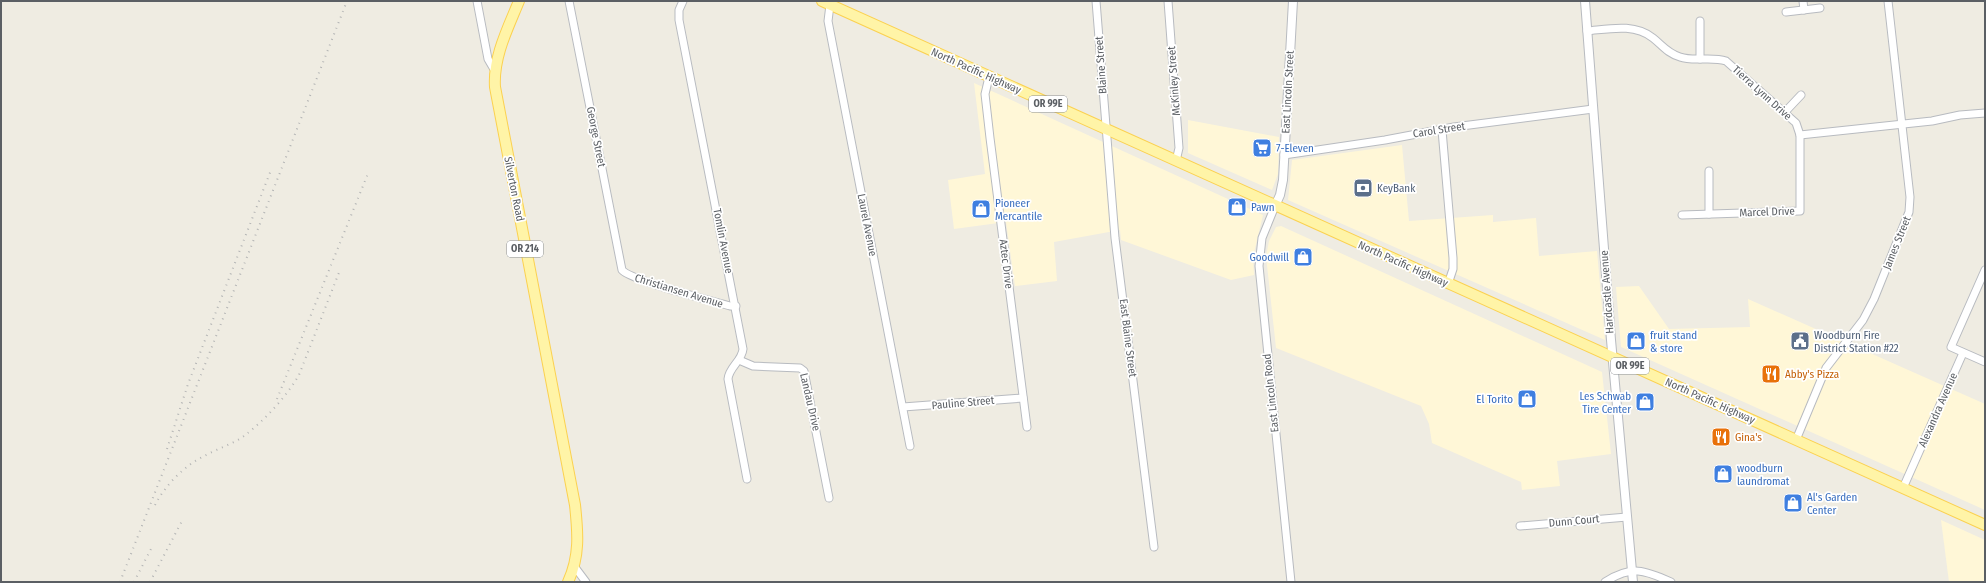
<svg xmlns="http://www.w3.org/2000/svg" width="1986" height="583" font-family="'Fira Sans Condensed',sans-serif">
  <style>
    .commercial { fill: #fff7d7 }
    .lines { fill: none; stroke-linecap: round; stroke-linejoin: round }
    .minor-casing { stroke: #b8bbc0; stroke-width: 9 }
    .tertiary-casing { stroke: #b8bbc0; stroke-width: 10 }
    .primary-casing { stroke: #fbd150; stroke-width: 12 }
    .minor { stroke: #fff; stroke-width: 7 }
    .tertiary { stroke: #fff; stroke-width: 8 }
    .primary { stroke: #fff4a7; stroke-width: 10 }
    .rail { stroke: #b4b5b5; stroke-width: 2; stroke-dasharray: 1 5; stroke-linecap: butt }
    .labels { text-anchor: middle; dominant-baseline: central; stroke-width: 3.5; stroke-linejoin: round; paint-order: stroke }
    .shield { fill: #fff; stroke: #8c8f92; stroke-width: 1 }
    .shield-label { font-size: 10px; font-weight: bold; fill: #5b5f64 }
    .street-label { font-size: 11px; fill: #5b5f64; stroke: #fff }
    .shop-label { font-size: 11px; fill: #366cbe; stroke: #fff; text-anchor: start }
    .service-label { font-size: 11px; fill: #4e5e75; stroke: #fff; text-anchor: start }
    .food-label { font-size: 11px; fill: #c56008; stroke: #fff; text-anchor: start }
  </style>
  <rect width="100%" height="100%" fill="#efece2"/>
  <g class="commercial">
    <path d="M 974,83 L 1263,215 L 1253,257 L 1254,275 L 1231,280 L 1121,240 L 1120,230 L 1054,242 L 1057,281 L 1015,286 L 1006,222 L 954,229 L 948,180 L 985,174 Z"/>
    <path d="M 1188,120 L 1279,137 L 1278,174 L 1272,190 L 1188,153 Z"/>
    <path d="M 1402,145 L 1409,221 L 1493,215 L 1493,222 L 1536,218 L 1539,256 L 1597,251 L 1605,340 L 1288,200 L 1292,160 Z"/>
    <path d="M 1281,226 L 1602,372 L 1611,454 L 1557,461 L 1560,486 L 1522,490 L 1521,482 L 1432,443 L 1429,424 L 1421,406 L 1276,348 L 1266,256 L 1269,241 L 1276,227 Z"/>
    <path d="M 1639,286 L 1669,329 L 1750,327 L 1748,299 L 1985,404 L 1985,510 L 1621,347 L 1616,287 Z"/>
    <path d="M 1941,520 L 1985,540 L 1985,582 L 1949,582 Z"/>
  </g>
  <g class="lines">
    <g class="minor-casing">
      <g id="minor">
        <path d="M 477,1 L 488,59 L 495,71"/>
        <path d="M 569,1 L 622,270 C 630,280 712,301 730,306 L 736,306"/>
        <path d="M 683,1 L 679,10 L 679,20 L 743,349 C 742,361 729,367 728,379 L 747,479"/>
        <path d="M 1096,1 L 1115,238 L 1154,547"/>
        <path d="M 1168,1 L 1179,148 L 1176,161"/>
        <path d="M 1803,1 L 1804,10"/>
        <path d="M 830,5 L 828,21 L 910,446"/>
        <path d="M 1786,12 L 1820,8"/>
        <path d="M 1700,21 L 1700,59"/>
        <path d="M 1587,31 C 1609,29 1634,23 1653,38 C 1662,45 1667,53 1680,57 C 1694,62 1711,56 1726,61 L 1796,123 L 1800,135 L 1932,121 L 1960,115 L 1985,113"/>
        <path d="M 989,77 L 985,94 L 990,138 L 1027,427"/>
        <path d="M 1784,113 L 1801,95"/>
        <path d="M 1442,130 L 1453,258 L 1453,269 L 1448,284"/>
        <path d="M 1284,155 L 1385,140 L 1454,127 L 1593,109"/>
        <path d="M 1275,206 L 1262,238 L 1259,266 L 1291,582"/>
        <path d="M 1709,214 L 1709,171"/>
        <path d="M 1682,215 L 1800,211 L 1800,135"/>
        <path d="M 1985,270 L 1951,347 L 1985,362"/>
        <path d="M 739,360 L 753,366 L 800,368 L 804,371 L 829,498"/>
        <path d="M 903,407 L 1023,398"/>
        <path d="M 1796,440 L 1826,368 L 1863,320 L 1874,299 L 1909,212 L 1910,197 L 1888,1"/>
        <path d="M 1903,488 L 1963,353"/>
        <path d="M 1520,526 L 1627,517"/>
        <path d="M 574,566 L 586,582"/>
        <path d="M 1605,582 C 1631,565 1645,570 1671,582"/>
      </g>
    </g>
    <g class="tertiary-casing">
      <g id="tertiary">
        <path d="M 1585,1 L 1611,340 L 1633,582"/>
        <path d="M 1275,206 L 1280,195 L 1283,180 L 1293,1"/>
      </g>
    </g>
    <g class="primary-casing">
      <g id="primary">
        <path d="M 519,1 C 508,28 493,57 495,87 L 575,505 C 578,533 580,556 568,582"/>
        <path d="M 822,1 L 1985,525"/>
      </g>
    </g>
    <use href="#minor" class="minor"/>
    <use href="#tertiary" class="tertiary"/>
    <use href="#primary" class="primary"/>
    <g class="rail">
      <path d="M 277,399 L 369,171"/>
      <path d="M 167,449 L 188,384 L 271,170"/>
      <path d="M 155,505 C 166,484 185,465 206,455 C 219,448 233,444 244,436 C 265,420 286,397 299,375 L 340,270"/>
      <path d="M 120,582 L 347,1"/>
      <path d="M 134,582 L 153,545"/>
      <path d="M 150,582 L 183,519"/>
    </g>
  </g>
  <defs>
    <g id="supermarket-square" transform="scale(1)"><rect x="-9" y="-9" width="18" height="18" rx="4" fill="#3f7fe0" stroke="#fff"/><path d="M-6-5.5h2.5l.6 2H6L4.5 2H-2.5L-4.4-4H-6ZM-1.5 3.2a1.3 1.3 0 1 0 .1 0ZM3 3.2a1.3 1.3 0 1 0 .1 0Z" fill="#fff"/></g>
    <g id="bank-square" transform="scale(1)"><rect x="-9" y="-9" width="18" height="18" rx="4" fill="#5c6f8a" stroke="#fff"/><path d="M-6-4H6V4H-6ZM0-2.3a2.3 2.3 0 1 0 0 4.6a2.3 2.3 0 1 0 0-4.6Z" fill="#fff"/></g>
    <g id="shop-square" transform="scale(1)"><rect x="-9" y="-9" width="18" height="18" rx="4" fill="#3f7fe0" stroke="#fff"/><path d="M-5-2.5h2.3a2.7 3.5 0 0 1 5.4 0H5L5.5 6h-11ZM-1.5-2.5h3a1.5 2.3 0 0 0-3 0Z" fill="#fff"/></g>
    <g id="civic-square" transform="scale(1)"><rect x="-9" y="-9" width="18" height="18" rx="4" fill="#5c6f8a" stroke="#fff"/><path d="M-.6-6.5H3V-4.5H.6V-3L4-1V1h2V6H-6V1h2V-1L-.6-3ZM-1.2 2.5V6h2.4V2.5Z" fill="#fff"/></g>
    <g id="restaurant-square" transform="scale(1)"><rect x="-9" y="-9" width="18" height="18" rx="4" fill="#e8710a" stroke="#fff"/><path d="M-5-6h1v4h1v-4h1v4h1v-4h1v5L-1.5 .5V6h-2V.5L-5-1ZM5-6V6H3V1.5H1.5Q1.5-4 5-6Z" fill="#fff"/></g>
  </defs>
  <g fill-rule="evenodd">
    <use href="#supermarket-square" x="1262" y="148"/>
    <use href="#bank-square" x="1363" y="188"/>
    <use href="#shop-square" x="1237" y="207"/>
    <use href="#shop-square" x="981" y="209"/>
    <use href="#shop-square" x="1303" y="257"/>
    <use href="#shop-square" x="1636" y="341"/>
    <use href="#civic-square" x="1800" y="341"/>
    <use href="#restaurant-square" x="1771" y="374"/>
    <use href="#shop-square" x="1527" y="399"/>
    <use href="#shop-square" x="1645" y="402"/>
    <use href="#restaurant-square" x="1721" y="437"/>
    <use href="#shop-square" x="1723" y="474"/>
    <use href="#shop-square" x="1793" y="503"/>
  </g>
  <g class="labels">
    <g class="shield">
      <rect x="1029" y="96" width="38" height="16" rx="3"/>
      <rect x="507" y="241" width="36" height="16" rx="3"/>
      <rect x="1611" y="358" width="38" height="16" rx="3"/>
    </g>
    <g class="shield-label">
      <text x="1048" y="104">OR 99E</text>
      <text x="525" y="249">OR 214</text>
      <text x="1630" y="366">OR 99E</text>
    </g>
    <g class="street-label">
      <text transform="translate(1101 65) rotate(-94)">Blaine Street</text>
      <text transform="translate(976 71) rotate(24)">North Pacific Highway</text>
      <text transform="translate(1174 81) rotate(-94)">McKinley Street</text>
      <text transform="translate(1288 92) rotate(-87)">East Lincoln Street</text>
      <text transform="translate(1762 93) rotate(42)">Tierra Lynn Drive</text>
      <text transform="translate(1439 130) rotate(-9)">Carol Street</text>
      <text transform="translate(596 137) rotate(79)">George Street</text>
      <text transform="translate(514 189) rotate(79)">Silverton Road</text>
      <text transform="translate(1767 212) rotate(-2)">Marcel Drive</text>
      <text transform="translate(867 225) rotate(79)">Laurel Avenue</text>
      <text transform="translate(723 241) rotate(79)">Tomlin Avenue</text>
      <text transform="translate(1897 243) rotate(-68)">James Street</text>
      <text transform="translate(1006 264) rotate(83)">Aztec Drive</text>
      <text transform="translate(1403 264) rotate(24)">North Pacific Highway</text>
      <text transform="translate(679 291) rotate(17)">Christiansen Avenue</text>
      <text transform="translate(1607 292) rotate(-94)">Hardcastle Avenue</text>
      <text transform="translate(1128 338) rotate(83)">East Blaine Street</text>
      <text transform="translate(1271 393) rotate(-96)">East Lincoln Road</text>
      <text transform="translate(1710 401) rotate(24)">North Pacific Highway</text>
      <text transform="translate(810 402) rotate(77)">Landau Drive</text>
      <text transform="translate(963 403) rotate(-5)">Pauline Street</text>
      <text transform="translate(1938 410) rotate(-66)">Alexandra Avenue</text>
      <text transform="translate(1574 521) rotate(-5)">Dunn Court</text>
    </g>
    <g class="shop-label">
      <text x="1276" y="148">7-Eleven</text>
      <text x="995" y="203">Pioneer<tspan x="995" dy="13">Mercantile</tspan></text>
      <text x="1251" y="207">Pawn</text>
      <text x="1289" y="257" text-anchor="end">Goodwill</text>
      <text x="1650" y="335">fruit stand<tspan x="1650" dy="13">&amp; store</tspan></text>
      <text x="1631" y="396" text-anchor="end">Les Schwab<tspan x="1631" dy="13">Tire Center</tspan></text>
      <text x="1513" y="399" text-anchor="end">El Torito</text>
      <text x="1737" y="468">woodburn<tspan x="1737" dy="13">laundromat</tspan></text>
      <text x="1807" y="497">Al's Garden<tspan x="1807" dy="13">Center</tspan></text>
    </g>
    <g class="service-label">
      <text x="1377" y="188">KeyBank</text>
      <text x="1814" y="335">Woodburn Fire<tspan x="1814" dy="13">District Station #22</tspan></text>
    </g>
    <g class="food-label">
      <text x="1785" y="374">Abby's Pizza</text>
      <text x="1735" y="437">Gina's</text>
    </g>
  </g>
  <rect width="1986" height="583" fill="none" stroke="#5b5f64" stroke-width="4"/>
</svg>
